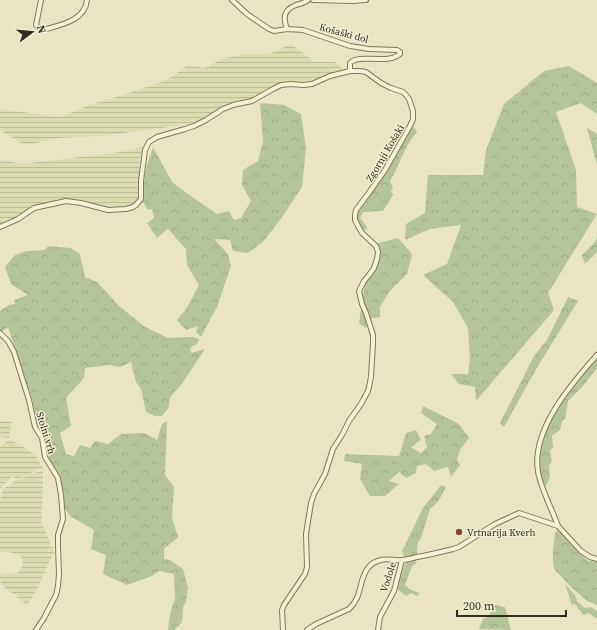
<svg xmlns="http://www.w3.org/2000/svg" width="597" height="630" font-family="'Source Serif 4',serif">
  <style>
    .farmland { fill: url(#farmland-rules) }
    .forest { fill: url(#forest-crowns) }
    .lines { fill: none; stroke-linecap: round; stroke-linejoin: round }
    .street-casing { stroke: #81775b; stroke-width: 6 }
    .street { stroke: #f5f2d4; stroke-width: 4 }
    .poi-dot { fill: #894432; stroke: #f1efd1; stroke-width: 1.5 }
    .labels { text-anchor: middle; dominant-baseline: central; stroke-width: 3; stroke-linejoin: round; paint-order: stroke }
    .street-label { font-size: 10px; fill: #322c1e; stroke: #f1efd1 }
    .poi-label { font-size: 10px; fill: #322c1e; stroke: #f1efd1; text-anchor: start }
  </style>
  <defs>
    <pattern id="farmland-rules" width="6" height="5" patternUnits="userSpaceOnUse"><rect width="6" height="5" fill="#dbddb1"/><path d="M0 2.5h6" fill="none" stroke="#bcbe98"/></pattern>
    <pattern id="forest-crowns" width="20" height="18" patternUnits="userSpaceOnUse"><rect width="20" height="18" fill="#b6c598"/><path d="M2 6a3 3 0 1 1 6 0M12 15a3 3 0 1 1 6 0" fill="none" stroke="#9da983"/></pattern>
  </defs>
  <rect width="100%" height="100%" fill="#e9e5c2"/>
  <g class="farmland">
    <path d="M 291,44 L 315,62 L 334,62 L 340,65 L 343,71 L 312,82 L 303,83 L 290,81 L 281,83 L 251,100 L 223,108 L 205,118 L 191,124 L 100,136 L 57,138 L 32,144 L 21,143 L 0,130 L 0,109 L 60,117 L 92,104 L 124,95 L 161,82 L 173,76 L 188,65 L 203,68 L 208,67 L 221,59 L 245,54 L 264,54 L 272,53 Z"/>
    <path d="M 142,147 L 139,165 L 141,195 L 138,202 L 132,206 L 121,208 L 110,208 L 83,200 L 73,199 L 66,199 L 34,206 L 17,217 L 0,225 L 0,160 L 22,164 L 121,152 Z"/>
    <path d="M 0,420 L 12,422 L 9,438 L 0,437 Z"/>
    <path d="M 10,440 L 22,446 L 35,455 L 43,468 L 17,479 L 12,476 L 0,489 L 0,446 Z"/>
    <path d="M 43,470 L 43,491 L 41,521 L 54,552 L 37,589 L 27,605 L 2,585 L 0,581 L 0,574 L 17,573 L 22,567 L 23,562 L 22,558 L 18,555 L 9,552 L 0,552 L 0,502 L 2,490 L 17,480 Z"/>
  </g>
  <g class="forest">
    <path d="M 569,66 L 597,83 L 597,114 L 581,103 L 556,112 L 576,170 L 577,207 L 597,214 L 548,293 L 554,310 L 476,401 L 475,387 L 459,384 L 451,374 L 468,374 L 470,361 L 468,328 L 453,302 L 423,275 L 447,264 L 461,225 L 430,229 L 405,240 L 406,224 L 425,213 L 428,175 L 483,175 L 486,150 L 504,104 L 544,71 Z"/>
    <path d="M 260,103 L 284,105 L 301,114 L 306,149 L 302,187 L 282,217 L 263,242 L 248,253 L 233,251 L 230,240 L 214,239 L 228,254 L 231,266 L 217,307 L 201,337 L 196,332 L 198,326 L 186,330 L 177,320 L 186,309 L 199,285 L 187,265 L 186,249 L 168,229 L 157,238 L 147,223 L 154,218 L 152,209 L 148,210 L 143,202 C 145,196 144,190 144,183 C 145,171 149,158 153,147 L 172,182 L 192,197 L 217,214 L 229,211 L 234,220 L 241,218 L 251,201 L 242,185 L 243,170 L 258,161 L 263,142 Z"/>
    <path d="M 413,126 L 417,132 C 404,146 400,165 390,181 L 393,187 L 391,191 L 393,195 L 383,211 L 363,212 L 360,218 L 367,227 L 365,231 C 358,223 351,214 362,206 L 383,177 Z"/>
    <path d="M 587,128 L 596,133 L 597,135 L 597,165 Z"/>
    <path d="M 597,237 L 597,252 L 585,264 L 582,255 L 595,242 Z"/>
    <path d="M 398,238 L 412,254 L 407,274 L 389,292 L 380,307 L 380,317 L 367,319 L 366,328 L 359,323 L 365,283 L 375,268 L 379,259 L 380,252 L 378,243 Z"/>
    <path d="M 48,246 L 71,248 L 80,254 L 85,277 L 97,282 L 119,306 L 145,327 L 168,338 L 192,337 L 199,339 L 197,344 L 190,348 L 191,353 L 205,349 L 181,385 L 170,397 L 169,407 L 162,416 L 155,416 L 146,412 L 141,389 L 136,382 L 131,362 L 120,367 L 109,365 L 85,368 L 84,378 L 66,398 L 71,426 L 60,433 L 66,454 L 74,456 L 80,445 L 90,448 L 95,441 L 108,444 L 121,434 L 144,433 L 157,440 L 162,424 L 167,421 L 165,475 L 174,487 L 172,518 L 178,537 L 164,549 L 164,559 L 170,560 L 183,569 L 188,588 L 186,602 L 183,607 L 182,622 L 175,629 L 175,630 L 168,630 L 170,614 L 175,598 L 174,574 L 159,571 L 152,576 L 127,585 L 103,574 L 106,555 L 91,549 L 94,530 L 70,516 L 64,507 L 61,479 L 58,472 L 49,460 L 47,442 L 38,425 L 32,399 L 8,327 L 1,332 L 0,331 L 0,311 L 9,305 L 15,304 L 14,300 L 28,295 L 11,284 L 5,267 L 15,255 L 27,251 L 45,250 Z"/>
    <path d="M 568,297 L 578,301 L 535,371 L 504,427 L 500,423 L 534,356 L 547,340 Z"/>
    <path d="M 597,357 L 597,368 L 583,386 L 568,401 L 565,419 L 562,421 L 560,430 L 552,436 L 553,447 L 550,451 L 552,462 L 549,465 L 550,477 L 546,486 L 540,478 L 539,458 L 543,441 L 548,425 L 573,386 Z"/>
    <path d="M 423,406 L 459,424 L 469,438 L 460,450 L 457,460 L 460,465 L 451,477 L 448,467 L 434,471 L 426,464 L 417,466 L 416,473 L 406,478 L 399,472 L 389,481 L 399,484 L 385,496 L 370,496 L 360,479 L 362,464 L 344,461 L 345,454 L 399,456 L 406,433 L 416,430 L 421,440 L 411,447 L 421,453 L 427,447 L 424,436 L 431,434 L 437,424 L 421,413 Z"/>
    <path d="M 441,485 L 446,487 C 443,492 441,498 437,502 C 435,505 433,506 430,509 L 421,538 L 418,542 L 416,563 L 412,566 L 405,585 L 411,590 L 420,593 L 417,596 L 411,593 L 406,596 L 396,588 L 406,562 L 402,551 L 423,508 Z"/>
    <path d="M 558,530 L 560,530 L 577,551 L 588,561 L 597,562 L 597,605 L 587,601 L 572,588 L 555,570 L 553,563 L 553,551 L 555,533 Z"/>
    <path d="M 565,584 L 575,595 L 577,601 L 585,608 L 591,607 L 597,611 L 597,618 L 595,618 L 589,613 L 583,615 L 575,604 L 572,605 Z"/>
    <path d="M 491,604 L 505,607 L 511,630 L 479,629 L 483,619 L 490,616 Z"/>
  </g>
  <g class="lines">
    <g class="street-casing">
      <g id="street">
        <path d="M 41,0 L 36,25 L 39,29 L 43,30 C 60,25 85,21 87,0"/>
        <path d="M 232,0 L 247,14 L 269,29 L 274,31 L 287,29 L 303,30 L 350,46 L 369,49 L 397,50 L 400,52 L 400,54 C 387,65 359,53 350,63 L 350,71"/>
        <path d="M 313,0 L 353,1 L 366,0"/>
        <path d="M 287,29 C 283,18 283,10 296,5 C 300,4 304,3 308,0"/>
        <path d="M 0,227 L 18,219 L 34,208 L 66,201 L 81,203 L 108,210 L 126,209 L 133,207 L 136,205 L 141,199 L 141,181 L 145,150 L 149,142 L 157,137 L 185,129 L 194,126 L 206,120 L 223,109 L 233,105 L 252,101 L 273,89 L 281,85 L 291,84 L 303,85 L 312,84 L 330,76 L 350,71 L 360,71 L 366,72 L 381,83 L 391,88 L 403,92 L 406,95 L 409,99 L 413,111 L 413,119 L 410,126 L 385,170 L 368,194 L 356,210 L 355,215 L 355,220 L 358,226 L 362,233 L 376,246 L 378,252 L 377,259 L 374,268 L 369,275 L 364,281 L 359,291 L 362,304 L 366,313 L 373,335 L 373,343 L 371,377 L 369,387 L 368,391 L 361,404 L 349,421 L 342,435 L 333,449 L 325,474 L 314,494 L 311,503 L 306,534 L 307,567 L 305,574 L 284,605 L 282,610 L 283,630"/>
        <path d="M 0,333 L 8,341 L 14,352 L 29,400 L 35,427 L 42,438 L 43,444 L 45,457 L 58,478 L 61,495 L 63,519 L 58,535 L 58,546 L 59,574 L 58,586 L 56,595 L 44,618 L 36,630"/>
        <path d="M 558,526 C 552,509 541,489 538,472 C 531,430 571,384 597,355"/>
        <path d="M 307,630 L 316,624 L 349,609 C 363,596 358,581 368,568 C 371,564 376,561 381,560 C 387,558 395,561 402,560 C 407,560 412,558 417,557 C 429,555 441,552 453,549 L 459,547 L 495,524 L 519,513 L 558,526 L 581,551 L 590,557 L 597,559"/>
        <path d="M 378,630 L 380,617 L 394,591 L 402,560"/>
      </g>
    </g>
    <use href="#street" class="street"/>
  </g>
  <circle class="poi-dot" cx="459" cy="532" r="4"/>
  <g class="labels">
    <g class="street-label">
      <text transform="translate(344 33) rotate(15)">Košaški dol</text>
      <text transform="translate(385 153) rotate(-59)">Zgornji Košaki</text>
      <text transform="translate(46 433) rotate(73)">Stolni vrh</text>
      <text transform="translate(388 577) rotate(-72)">Vodole</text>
    </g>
    <g class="poi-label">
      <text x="467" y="532">Vrtnarija Kverh</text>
    </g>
  </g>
  <g transform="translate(32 32) rotate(74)" stroke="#f1efd1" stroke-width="3" paint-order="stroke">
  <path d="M0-3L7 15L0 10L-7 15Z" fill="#322c1e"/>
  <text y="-6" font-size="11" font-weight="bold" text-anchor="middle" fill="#322c1e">N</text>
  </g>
  <path d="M457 610v6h109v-6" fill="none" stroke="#322c1e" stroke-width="2"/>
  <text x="463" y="610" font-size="12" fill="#322c1e" stroke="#f1efd1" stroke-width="3" paint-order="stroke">200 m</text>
</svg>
